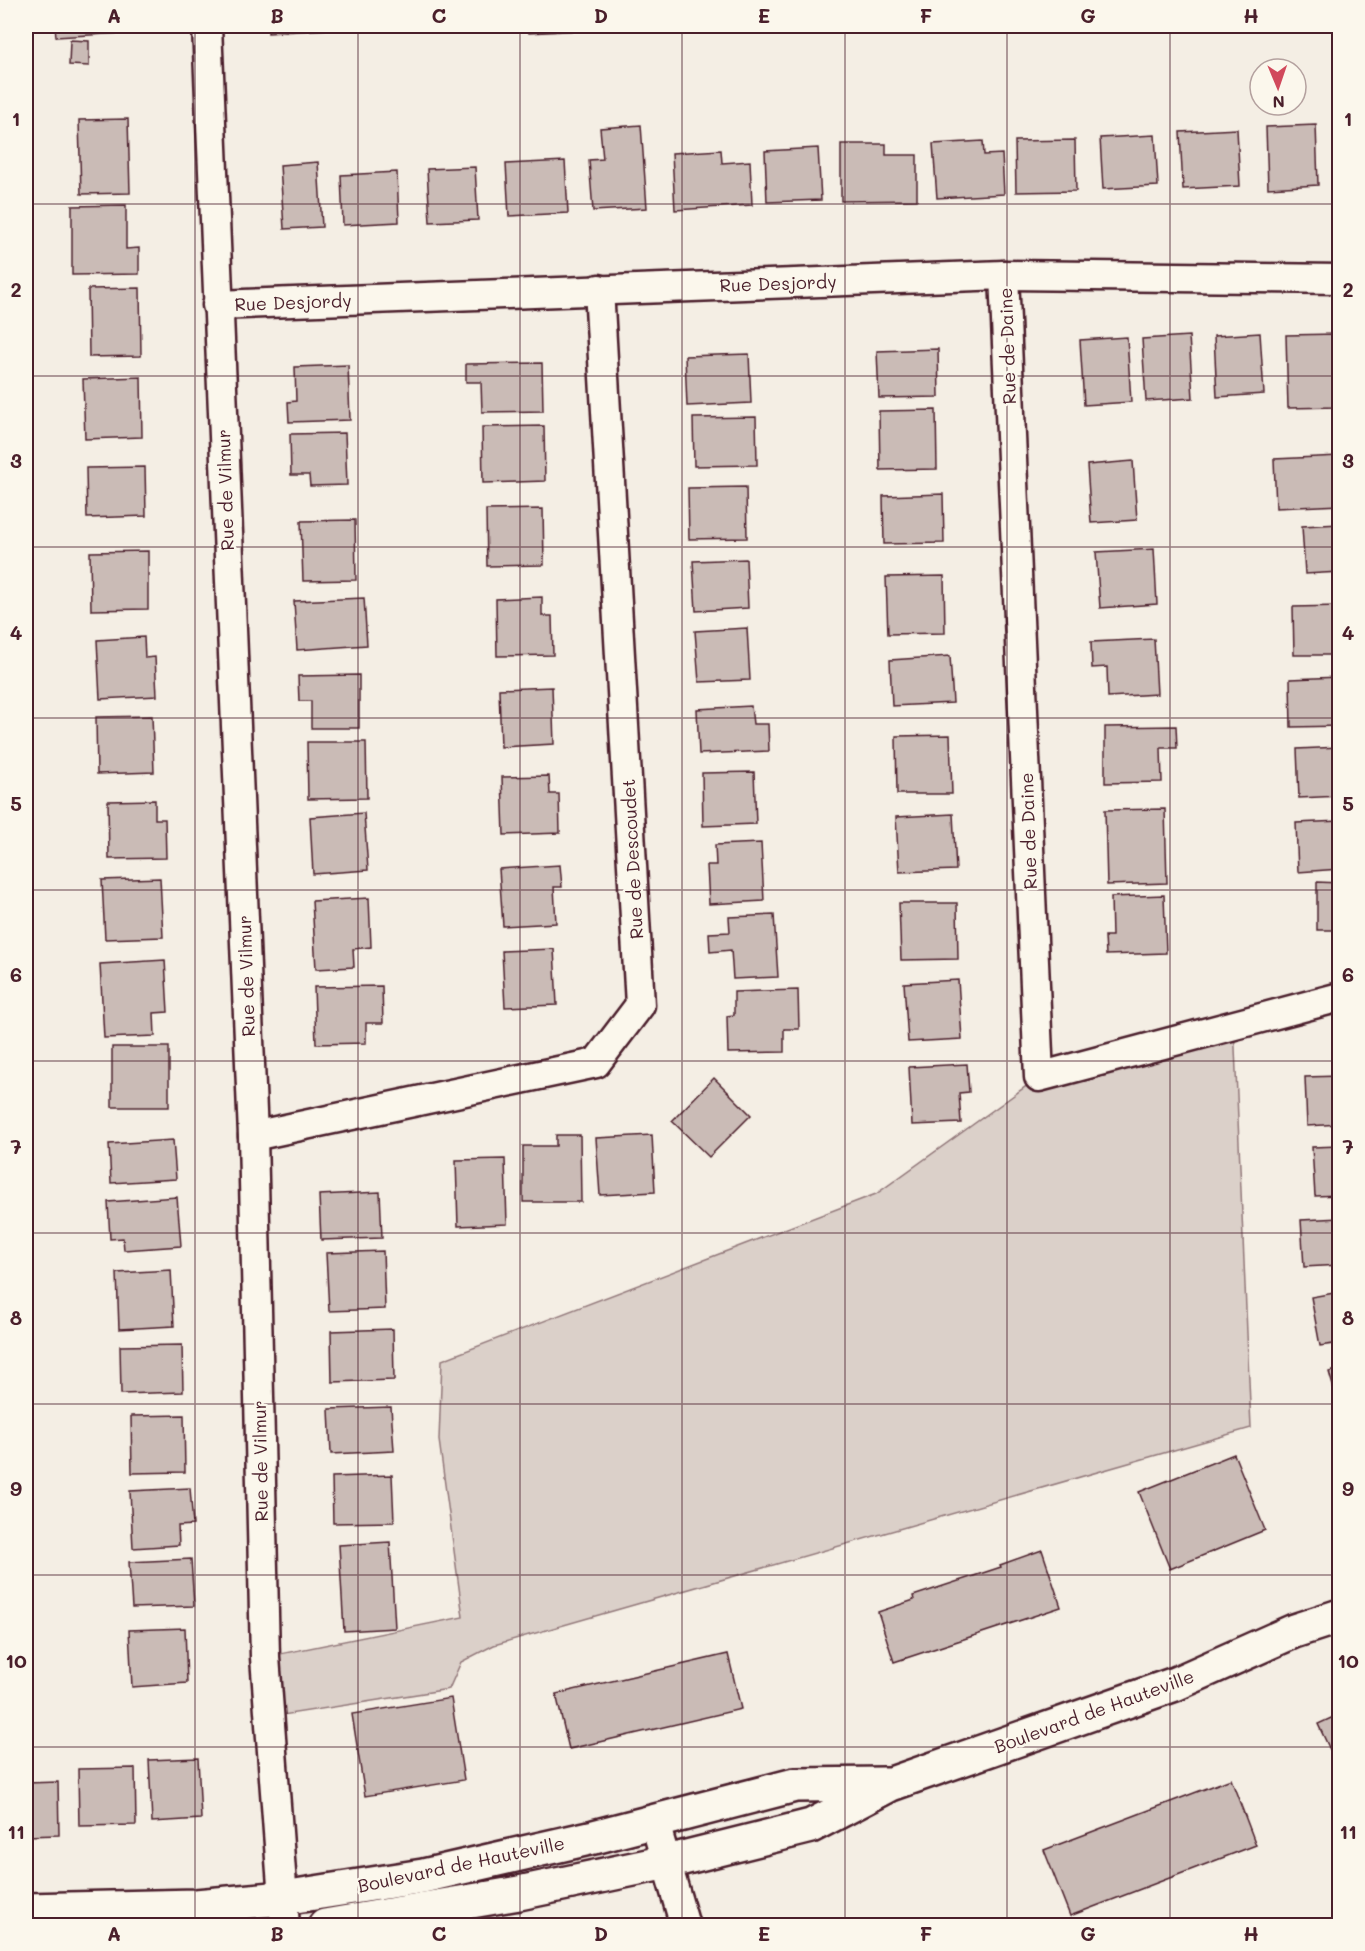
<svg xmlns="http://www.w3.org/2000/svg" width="1365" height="1951" font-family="Mali,sans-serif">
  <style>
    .green { fill: #dbd0c9; stroke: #92787a; stroke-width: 1.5 }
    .building { fill: #cabbb6; stroke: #4a1f2b; stroke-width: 1.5 }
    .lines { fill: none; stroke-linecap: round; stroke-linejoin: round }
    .street-casing { stroke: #4a1f2b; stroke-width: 33 }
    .secondary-casing { stroke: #4a1f2b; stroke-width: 38 }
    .street { stroke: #fbf7ec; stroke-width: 28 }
    .secondary { stroke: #fbf7ec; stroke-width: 33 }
    .grid { fill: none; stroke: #4a1f2b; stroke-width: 1.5; stroke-opacity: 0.55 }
    .labels { text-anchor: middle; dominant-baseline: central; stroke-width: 5; stroke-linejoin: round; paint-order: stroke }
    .street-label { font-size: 18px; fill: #4a1f2b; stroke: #fbf7ec }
    .neatline { fill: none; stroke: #4a1f2b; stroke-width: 2 }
    .grid-label { font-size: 20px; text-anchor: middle; font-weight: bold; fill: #4a1f2b }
  </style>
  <rect width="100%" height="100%" fill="#f4eee4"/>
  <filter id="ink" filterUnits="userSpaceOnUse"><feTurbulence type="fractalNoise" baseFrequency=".0167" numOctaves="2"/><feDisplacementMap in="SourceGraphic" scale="12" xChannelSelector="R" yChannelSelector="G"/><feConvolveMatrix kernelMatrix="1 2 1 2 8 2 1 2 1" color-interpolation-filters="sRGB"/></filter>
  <g filter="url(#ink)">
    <path class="green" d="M 1234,1024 L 1251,1428 L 494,1645 L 461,1662 L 449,1689 L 270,1717 L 265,1657 L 463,1617 L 439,1440 L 442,1360 L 876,1194 L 1039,1077 Z"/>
    <g class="building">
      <rect x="26" y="26" width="5" height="11"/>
      <path d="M 55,26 L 123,26 L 123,33 L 56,37 Z"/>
      <path d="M 268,26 L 330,26 L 330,29 L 268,33 Z"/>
      <path d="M 344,26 L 425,26 L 425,29 L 344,30 Z"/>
      <path d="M 437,26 L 499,26 L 437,27 Z"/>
      <path d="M 528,26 L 601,26 L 602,29 L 529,33 Z"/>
      <path d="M 70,40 L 89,41 L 89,66 L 69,65 Z"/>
      <path d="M 128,119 L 130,193 L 81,194 L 79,120 Z"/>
      <path d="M 641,125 L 647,208 L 593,211 L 589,160 L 603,159 L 600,128 Z"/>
      <path d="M 1316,125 L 1318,185 L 1268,188 L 1266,127 Z"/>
      <path d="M 1237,129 L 1240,186 L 1183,189 L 1180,132 Z"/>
      <path d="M 1155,135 L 1158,186 L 1103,189 L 1100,138 Z"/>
      <path d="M 1075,140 L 1076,191 L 1016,192 L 1015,141 Z"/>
      <path d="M 983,141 L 984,155 L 1002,154 L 1004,194 L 937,198 L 933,144 Z"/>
      <path d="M 841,144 L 886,144 L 886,155 L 917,155 L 917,200 L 841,201 Z"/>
      <path d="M 818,148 L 821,200 L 767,202 L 765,151 Z"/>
      <path d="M 721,150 L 722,163 L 750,161 L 752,205 L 675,210 L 672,153 Z"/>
      <path d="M 565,161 L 568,213 L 509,216 L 506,164 Z"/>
      <path d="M 318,162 L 322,227 L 284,229 L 280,165 Z"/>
      <path d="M 475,167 L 478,220 L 430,222 L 427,169 Z"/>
      <path d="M 397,172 L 399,222 L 343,225 L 341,175 Z"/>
      <path d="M 126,205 L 126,249 L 139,248 L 139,274 L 72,275 L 72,206 Z"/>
      <path d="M 140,288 L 141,356 L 89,357 L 88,289 Z"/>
      <path d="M 1260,333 L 1264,394 L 1217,397 L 1214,336 Z"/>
      <path d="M 1336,334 L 1338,407 L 1288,408 L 1286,335 Z"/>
      <path d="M 1189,336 L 1193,398 L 1146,401 L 1142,339 Z"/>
      <path d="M 1127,337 L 1131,402 L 1084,405 L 1080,340 Z"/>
      <path d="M 938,349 L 939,397 L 879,398 L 877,351 Z"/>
      <path d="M 749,354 L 751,403 L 687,406 L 685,356 Z"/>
      <path d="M 542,363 L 543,411 L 482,412 L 481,382 L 466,382 L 466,364 Z"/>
      <path d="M 348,365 L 350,420 L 289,422 L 288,402 L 296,401 L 295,367 Z"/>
      <path d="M 141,377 L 142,437 L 85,439 L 83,379 Z"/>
      <path d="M 936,410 L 937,469 L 880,470 L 879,411 Z"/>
      <path d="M 756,417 L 757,465 L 694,466 L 693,418 Z"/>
      <path d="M 544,426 L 545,481 L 483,483 L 482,427 Z"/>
      <path d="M 345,433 L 347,485 L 310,486 L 309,475 L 291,475 L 290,434 Z"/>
      <path d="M 1340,456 L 1340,505 L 1276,508 L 1274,459 Z"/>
      <path d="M 1133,461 L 1137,520 L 1091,523 L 1087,465 Z"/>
      <path d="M 145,467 L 146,516 L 87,518 L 86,468 Z"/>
      <path d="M 746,487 L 747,538 L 689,539 L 688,488 Z"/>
      <path d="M 943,494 L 944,543 L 884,544 L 883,496 Z"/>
      <path d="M 543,509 L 544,565 L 487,566 L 486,510 Z"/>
      <path d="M 355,520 L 356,580 L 303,581 L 301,521 Z"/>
      <path d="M 1340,524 L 1340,572 L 1305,574 L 1302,526 Z"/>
      <path d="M 1154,549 L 1157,604 L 1100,608 L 1096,552 Z"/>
      <path d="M 148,551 L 148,609 L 91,610 L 90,552 Z"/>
      <path d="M 746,559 L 748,608 L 696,611 L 693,561 Z"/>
      <path d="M 944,576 L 945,633 L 888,634 L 886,577 Z"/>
      <path d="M 542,597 L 542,616 L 552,616 L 553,655 L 497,656 L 496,599 Z"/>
      <path d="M 364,598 L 367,645 L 297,650 L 294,601 Z"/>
      <path d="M 1340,606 L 1340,655 L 1294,655 L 1293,607 Z"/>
      <path d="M 747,628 L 750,680 L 699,682 L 695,631 Z"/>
      <path d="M 144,637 L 145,658 L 155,657 L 157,696 L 100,699 L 97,640 Z"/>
      <path d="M 1154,639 L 1157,694 L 1108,697 L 1107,667 L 1092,668 L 1091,642 Z"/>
      <path d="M 950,656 L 953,703 L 892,706 L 890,660 Z"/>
      <path d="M 359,675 L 359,728 L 311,728 L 311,701 L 299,701 L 298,676 Z"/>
      <path d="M 1340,677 L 1340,726 L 1291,727 L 1290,679 Z"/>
      <path d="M 552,687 L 554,744 L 501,747 L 499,689 Z"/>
      <path d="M 751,706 L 753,724 L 768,724 L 769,751 L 699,754 L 697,709 Z"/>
      <path d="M 152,716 L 154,772 L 97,774 L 96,717 Z"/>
      <path d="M 1176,726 L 1177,748 L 1161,748 L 1162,782 L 1105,783 L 1105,727 Z"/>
      <path d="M 950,735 L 952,794 L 897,794 L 896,736 Z"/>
      <path d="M 307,742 L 366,742 L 367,798 L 308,799 Z"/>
      <path d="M 1340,747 L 1340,796 L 1299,798 L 1297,749 Z"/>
      <path d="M 754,772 L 756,824 L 703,826 L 702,773 Z"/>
      <path d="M 549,776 L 550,794 L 559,794 L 560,833 L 504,835 L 502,777 Z"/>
      <path d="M 155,800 L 155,819 L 165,819 L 166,858 L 109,859 L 108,801 Z"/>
      <path d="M 1165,809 L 1167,883 L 1107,885 L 1105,810 Z"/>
      <path d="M 364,813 L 368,870 L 313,874 L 310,817 Z"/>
      <path d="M 953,814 L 956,870 L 899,872 L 896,817 Z"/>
      <path d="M 1340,821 L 1340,869 L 1298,872 L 1296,823 Z"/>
      <path d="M 761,843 L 764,901 L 709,904 L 707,865 L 716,865 L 715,845 Z"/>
      <path d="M 560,865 L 562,887 L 554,887 L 556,923 L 503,926 L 499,869 Z"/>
      <path d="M 160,878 L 163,937 L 105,939 L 102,880 Z"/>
      <path d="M 1317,882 L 1340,883 L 1340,930 L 1317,930 Z"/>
      <path d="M 1164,895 L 1166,953 L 1106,955 L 1105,936 L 1112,936 L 1111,897 Z"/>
      <path d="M 369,898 L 371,947 L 353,949 L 354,967 L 316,969 L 312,901 Z"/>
      <path d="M 899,903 L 957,903 L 958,959 L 901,960 Z"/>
      <path d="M 774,915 L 778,977 L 733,979 L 731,950 L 710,952 L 709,933 L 730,932 L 729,917 Z"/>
      <path d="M 554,949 L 557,1005 L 505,1007 L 502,951 Z"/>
      <path d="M 165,960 L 168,1012 L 154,1013 L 155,1036 L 104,1038 L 100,964 Z"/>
      <path d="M 958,980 L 962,1039 L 908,1042 L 904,983 Z"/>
      <path d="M 382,986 L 383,1023 L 366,1023 L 366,1043 L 316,1044 L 314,987 Z"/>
      <path d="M 798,990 L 799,1029 L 784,1029 L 784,1052 L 728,1053 L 727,1016 L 734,1015 L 734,992 Z"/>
      <rect x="112" y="1047" width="57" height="60"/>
      <path d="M 967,1064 L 969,1092 L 959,1093 L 961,1123 L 912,1125 L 909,1067 Z"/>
      <path d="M 1340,1076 L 1340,1124 L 1307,1126 L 1305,1077 Z"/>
      <path d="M 714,1078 L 751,1115 L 709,1157 L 672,1121 Z"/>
      <path d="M 556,1135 L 580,1135 L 581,1202 L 523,1202 L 523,1146 L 556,1146 Z"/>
      <path d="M 652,1135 L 655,1192 L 600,1195 L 596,1138 Z"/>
      <path d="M 173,1140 L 176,1179 L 111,1183 L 109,1144 Z"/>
      <path d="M 1340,1146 L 1340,1195 L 1315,1196 L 1312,1147 Z"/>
      <path d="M 505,1159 L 507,1224 L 458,1226 L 456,1160 Z"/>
      <path d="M 380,1192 L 382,1238 L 321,1240 L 319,1195 Z"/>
      <path d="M 177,1197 L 181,1246 L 124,1250 L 123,1238 L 110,1239 L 108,1202 Z"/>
      <path d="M 1340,1218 L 1340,1265 L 1304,1267 L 1301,1220 Z"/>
      <path d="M 383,1251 L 385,1309 L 329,1311 L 326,1253 Z"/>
      <path d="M 171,1270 L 174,1326 L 119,1329 L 117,1273 Z"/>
      <path d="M 1340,1292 L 1340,1343 L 1320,1346 L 1311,1297 Z"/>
      <path d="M 393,1329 L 394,1380 L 332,1382 L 331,1331 Z"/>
      <path d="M 182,1345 L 183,1392 L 121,1394 L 120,1346 Z"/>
      <path d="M 1340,1369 L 1340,1410 L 1329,1372 Z"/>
      <path d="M 391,1407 L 394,1451 L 331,1454 L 329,1409 Z"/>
      <path d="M 184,1415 L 185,1472 L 132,1473 L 131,1416 Z"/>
      <path d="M 1234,1454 L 1265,1530 L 1170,1569 L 1139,1492 Z"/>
      <path d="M 392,1475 L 394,1522 L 333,1523 L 332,1477 Z"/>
      <path d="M 190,1488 L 193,1525 L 178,1526 L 179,1545 L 133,1548 L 130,1491 Z"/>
      <path d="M 390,1542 L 395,1628 L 344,1631 L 339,1545 Z"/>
      <path d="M 1042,1550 L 1061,1607 L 894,1662 L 878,1612 L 914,1600 L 913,1596 L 1001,1567 L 1000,1565 Z"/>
      <path d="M 191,1559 L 194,1606 L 132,1608 L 129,1562 Z"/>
      <path d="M 185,1628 L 187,1683 L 132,1687 L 129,1630 Z"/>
      <path d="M 728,1654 L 741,1709 L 569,1749 L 556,1694 Z"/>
      <path d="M 451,1698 L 464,1780 L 365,1796 L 352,1714 Z"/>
      <path d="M 1340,1714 L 1340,1771 L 1318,1724 Z"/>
      <path d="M 198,1758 L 201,1819 L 152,1822 L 149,1760 Z"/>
      <path d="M 135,1768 L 136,1825 L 79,1826 L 78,1769 Z"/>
      <path d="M 1231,1779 L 1256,1845 L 1070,1916 L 1044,1850 Z"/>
      <path d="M 58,1782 L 59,1835 L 26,1836 L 26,1783 Z"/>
    </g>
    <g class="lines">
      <g class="street-casing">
        <g id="street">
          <path d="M 207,26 L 253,1136 L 265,1657 L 285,1926"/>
          <path d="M 1004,275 L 1039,1077 L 1340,997"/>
          <path d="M 217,305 L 1004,275 L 1340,279"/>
          <path d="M 253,1136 L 596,1063 L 640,1005 L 599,289"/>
          <path d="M 654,1820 L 685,1926"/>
        </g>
      </g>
      <g class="secondary-casing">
        <g id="secondary">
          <path d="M 26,1910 L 196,1906 L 283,1898 L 423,1876 L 594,1837 L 795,1785 L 886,1784"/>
          <path d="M 325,1926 L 519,1893 L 667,1862 L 811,1826 L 891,1784 L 1175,1684 L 1294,1631 L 1340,1616"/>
        </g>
      </g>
      <use href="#street" class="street"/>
      <use href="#secondary" class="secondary"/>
    </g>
  </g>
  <path class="grid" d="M 195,26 L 195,1926M 358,26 L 358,1926M 520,26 L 520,1926M 682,26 L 682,1926M 845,26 L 845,1926M 1007,26 L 1007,1926M 1170,26 L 1170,1926M 26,204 L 1340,204M 26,376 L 1340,376M 26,547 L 1340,547M 26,718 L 1340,718M 26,890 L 1340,890M 26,1061 L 1340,1061M 26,1233 L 1340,1233M 26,1404 L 1340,1404M 26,1575 L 1340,1575M 26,1747 L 1340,1747"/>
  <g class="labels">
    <g class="street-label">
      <text transform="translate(778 283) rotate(-2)">Rue Desjordy</text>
      <text transform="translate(293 302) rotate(-2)">Rue Desjordy</text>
      <text transform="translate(1007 346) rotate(-92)">Rue de Daine</text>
      <text transform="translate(225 490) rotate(-92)">Rue de Vilmur</text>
      <text transform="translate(1028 831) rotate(-92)">Rue de Daine</text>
      <text transform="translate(632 859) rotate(-93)">Rue de Descoudet</text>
      <text transform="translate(246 976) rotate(-92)">Rue de Vilmur</text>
      <text transform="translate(260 1461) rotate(-91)">Rue de Vilmur</text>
      <text transform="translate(1094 1711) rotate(-20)">Boulevard de Hauteville</text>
      <text transform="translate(461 1864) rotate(-12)">Boulevard de Hauteville</text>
    </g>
  </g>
  <rect width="1365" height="1951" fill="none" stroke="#fbf7ec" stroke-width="66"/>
  <g transform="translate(1278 87) rotate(178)"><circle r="28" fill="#fbf7ec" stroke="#b4a19f" stroke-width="1.5"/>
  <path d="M0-4.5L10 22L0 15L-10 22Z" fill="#d1495b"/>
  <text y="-9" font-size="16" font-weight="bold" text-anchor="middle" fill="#4a1f2b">N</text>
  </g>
  <rect x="33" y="33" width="1299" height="1885" class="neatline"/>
  <g class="grid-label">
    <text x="114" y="23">A</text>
    <text x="277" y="23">B</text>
    <text x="439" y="23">C</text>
    <text x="601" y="23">D</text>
    <text x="764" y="23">E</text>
    <text x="926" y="23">F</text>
    <text x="1088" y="23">G</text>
    <text x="1251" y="23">H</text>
    <text x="16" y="126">1</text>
    <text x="1348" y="126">1</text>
    <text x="16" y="297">2</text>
    <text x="1348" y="297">2</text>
    <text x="16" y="468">3</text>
    <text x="1348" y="468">3</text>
    <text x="16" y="640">4</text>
    <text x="1348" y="640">4</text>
    <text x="16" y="811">5</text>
    <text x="1348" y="811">5</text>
    <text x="16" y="982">6</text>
    <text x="1348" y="982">6</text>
    <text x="16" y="1154">7</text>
    <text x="1348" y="1154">7</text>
    <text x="16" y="1325">8</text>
    <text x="1348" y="1325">8</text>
    <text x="16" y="1496">9</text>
    <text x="1348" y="1496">9</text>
    <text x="16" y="1668">10</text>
    <text x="1348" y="1668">10</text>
    <text x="16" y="1839">11</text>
    <text x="1348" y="1839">11</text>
    <text x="114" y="1941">A</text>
    <text x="277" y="1941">B</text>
    <text x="439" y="1941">C</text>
    <text x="601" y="1941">D</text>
    <text x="764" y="1941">E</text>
    <text x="926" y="1941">F</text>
    <text x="1088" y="1941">G</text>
    <text x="1251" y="1941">H</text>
  </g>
</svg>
